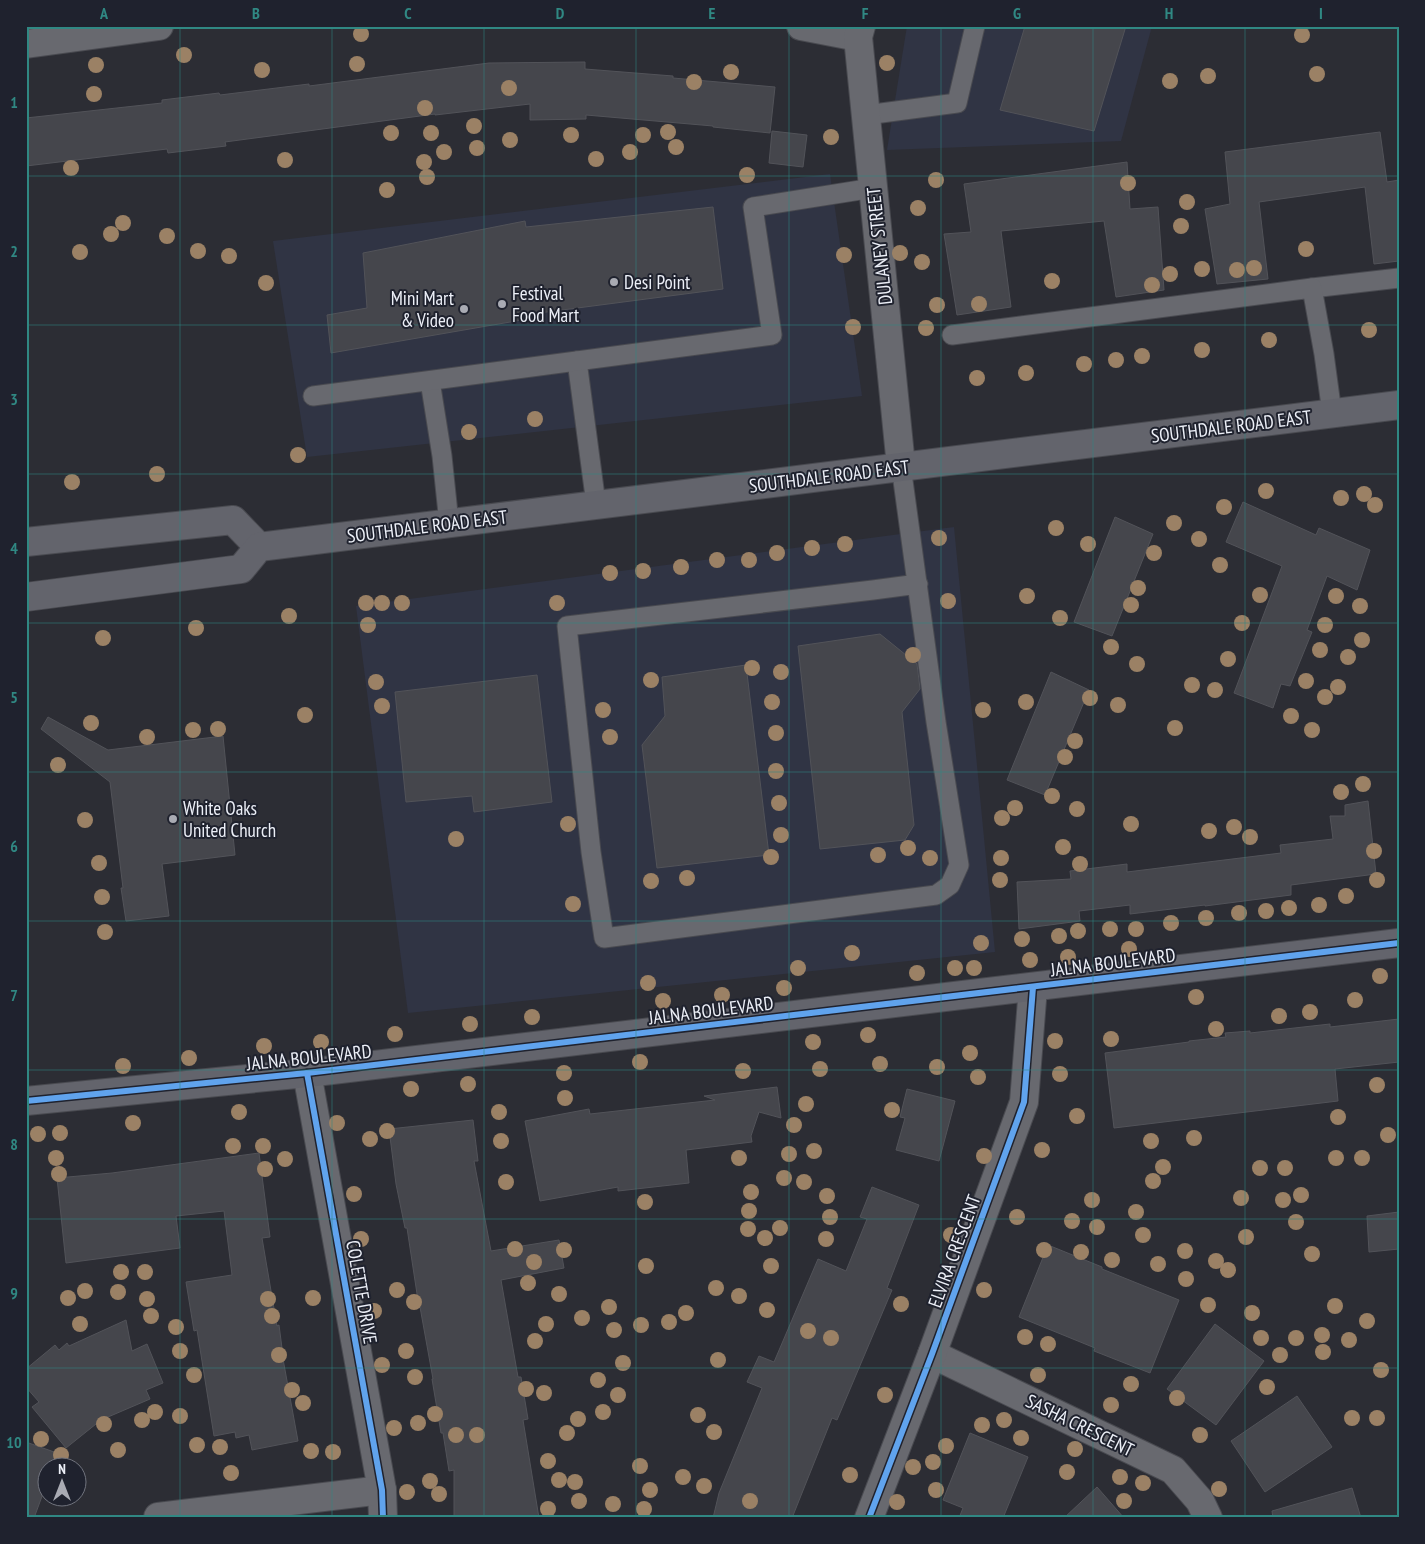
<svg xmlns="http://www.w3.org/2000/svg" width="1425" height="1544" font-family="'PT Sans Narrow',sans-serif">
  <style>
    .built { fill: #303444 }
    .building { fill: #45464c; stroke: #525359 }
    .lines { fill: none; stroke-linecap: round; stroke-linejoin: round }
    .lane-casing { stroke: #494a50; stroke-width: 21 }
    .street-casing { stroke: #494a50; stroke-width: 30 }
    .secondary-casing { stroke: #494a50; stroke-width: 30 }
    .lane { stroke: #68696f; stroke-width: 19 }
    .street { stroke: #68696f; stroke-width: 28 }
    .secondary { stroke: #63646c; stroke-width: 28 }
    .cycleway-casing { stroke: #1f222e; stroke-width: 9 }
    .cycleway { stroke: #60a3ed; stroke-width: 6 }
    .tree { fill: #9b8165 }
    .grid { fill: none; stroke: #308883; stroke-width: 1; stroke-opacity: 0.55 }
    .poi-dot { fill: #a9abb3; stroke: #1f222e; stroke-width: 2 }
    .labels { text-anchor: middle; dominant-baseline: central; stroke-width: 4; stroke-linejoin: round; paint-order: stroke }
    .street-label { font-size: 19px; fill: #eceff7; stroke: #1f222e }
    .poi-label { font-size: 19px; fill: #eceff7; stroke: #1f222e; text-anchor: start }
    .neatline { fill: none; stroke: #308883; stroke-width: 2 }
    .grid-label { font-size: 16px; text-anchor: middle; font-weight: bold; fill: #308883 }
  </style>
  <rect width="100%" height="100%" fill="#2c2d34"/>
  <g class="built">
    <path d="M 907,26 L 1152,26 L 1121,141 L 887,150 Z"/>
    <path d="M 830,174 L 862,396 L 307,457 L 273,241 Z"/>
    <path d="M 954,527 L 995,952 L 408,1013 L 356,606 Z"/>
  </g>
  <g class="building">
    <path d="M 1025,26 L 1126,26 L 1094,131 L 1000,110 Z"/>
    <path d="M 585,62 L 585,69 L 673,76 L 673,78 L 775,87 L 770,133 L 713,127 L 713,126 L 586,115 L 586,119 L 530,120 L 530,104 L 435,115 L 435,114 L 225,142 L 226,146 L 168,153 L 167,149 L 26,166 L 26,118 L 162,103 L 162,100 L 219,93 L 220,95 L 309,84 L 309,86 L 489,63 Z"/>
    <path d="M 772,131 L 807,135 L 803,167 L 769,163 Z"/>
    <path d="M 1380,132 L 1387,182 L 1399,180 L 1399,261 L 1374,264 L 1365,187 L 1259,202 L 1268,279 L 1217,284 L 1205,209 L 1230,204 L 1225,152 Z"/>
    <path d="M 1127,162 L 1130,209 L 1158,207 L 1164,290 L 1116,297 L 1104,221 L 1001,231 L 1011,307 L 957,315 L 944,234 L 971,232 L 964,184 Z"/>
    <path d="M 713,207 L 723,289 L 539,313 L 539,317 L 331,353 L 327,315 L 367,308 L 363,253 L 525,221 L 526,227 Z"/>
    <path d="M 1243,502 L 1316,535 L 1319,528 L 1370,550 L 1357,590 L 1327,576 L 1307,630 L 1312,632 L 1290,686 L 1281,684 L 1273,708 L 1234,693 L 1282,566 L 1226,542 Z"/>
    <path d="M 1115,517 L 1153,534 L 1112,636 L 1074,622 Z"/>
    <path d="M 880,634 L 917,664 L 920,689 L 902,712 L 914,825 L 905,840 L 820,849 L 798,646 Z"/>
    <path d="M 746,665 L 769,855 L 657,868 L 642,745 L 665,716 L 662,677 Z"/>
    <path d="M 1051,672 L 1089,690 L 1045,795 L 1007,780 Z"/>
    <path d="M 537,675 L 552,802 L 474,812 L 472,796 L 406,802 L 395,692 Z"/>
    <path d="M 48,717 L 108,750 L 223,736 L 235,855 L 162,864 L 169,916 L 126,921 L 121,888 L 123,888 L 110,782 L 41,729 Z"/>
    <path d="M 1368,801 L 1376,874 L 1291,885 L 1291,895 L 1205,906 L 1205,905 L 1130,914 L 1130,905 L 1079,911 L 1080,921 L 1019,929 L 1017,882 L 1071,879 L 1070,871 L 1127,864 L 1127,872 L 1281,853 L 1280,845 L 1333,839 L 1330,816 L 1345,816 L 1345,805 Z"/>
    <path d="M 1399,1019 L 1399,1062 L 1335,1069 L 1338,1101 L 1114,1128 L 1105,1053 L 1189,1042 L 1189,1041 L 1226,1037 L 1225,1033 L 1250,1031 L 1250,1033 L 1330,1024 L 1330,1027 Z"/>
    <path d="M 777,1087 L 781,1118 L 759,1112 L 751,1136 L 752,1142 L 686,1150 L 689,1183 L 618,1191 L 618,1187 L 540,1201 L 525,1121 L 589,1109 L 590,1114 L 715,1100 L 704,1096 Z"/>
    <path d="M 907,1089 L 955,1101 L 939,1161 L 896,1150 L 905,1118 L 900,1117 Z"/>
    <path d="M 473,1120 L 478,1161 L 474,1161 L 491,1251 L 559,1240 L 564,1268 L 501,1280 L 518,1377 L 521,1377 L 528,1419 L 523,1420 L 539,1518 L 454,1518 L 454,1470 L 449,1471 L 443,1433 L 441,1433 L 432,1379 L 433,1379 L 420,1307 L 419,1307 L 407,1228 L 405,1228 L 396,1184 L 389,1129 Z"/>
    <path d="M 259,1153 L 270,1237 L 262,1238 L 277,1326 L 279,1325 L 282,1348 L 281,1348 L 298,1441 L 252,1450 L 249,1435 L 236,1438 L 235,1432 L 214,1436 L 197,1330 L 194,1331 L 186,1282 L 232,1275 L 224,1211 L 176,1216 L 180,1248 L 66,1263 L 57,1178 L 112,1173 Z"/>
    <path d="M 872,1187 L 919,1205 L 887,1288 L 892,1290 L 837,1420 L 832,1418 L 792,1518 L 713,1518 L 719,1493 L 762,1388 L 747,1382 L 759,1356 L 774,1362 L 818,1259 L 846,1271 L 867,1219 L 860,1217 Z"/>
    <path d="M 1399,1212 L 1399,1249 L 1369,1252 L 1367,1216 Z"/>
    <path d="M 1048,1245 L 1102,1267 L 1102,1269 L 1179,1300 L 1150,1373 L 1094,1351 L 1095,1348 L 1019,1317 Z"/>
    <path d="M 126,1320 L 132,1351 L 147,1344 L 163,1383 L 146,1390 L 150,1399 L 101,1420 L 66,1448 L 32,1407 L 39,1402 L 26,1387 L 26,1369 L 55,1345 L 59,1350 L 67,1343 L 69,1346 Z"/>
    <path d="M 1215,1324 L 1264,1361 L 1216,1425 L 1167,1389 Z"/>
    <path d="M 1297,1396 L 1332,1447 L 1265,1492 L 1231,1441 Z"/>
    <path d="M 970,1433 L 1028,1457 L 1003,1518 L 959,1518 L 963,1508 L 943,1500 Z"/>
    <path d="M 26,1442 L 57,1453 L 52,1466 L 48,1466 L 48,1480 L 34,1518 L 26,1518 Z"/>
    <path d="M 1097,1487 L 1124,1518 L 1064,1518 Z"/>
    <path d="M 1352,1488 L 1361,1518 L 1273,1518 L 1272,1511 Z"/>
  </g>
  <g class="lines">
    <g class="lane-casing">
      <g id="lane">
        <path d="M 866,115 L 957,103 L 975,26"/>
        <path d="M 1312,288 L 1399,278"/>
        <path d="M 952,335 L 1312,288 L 1324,354 L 1332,413"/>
        <path d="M 577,361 L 596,504"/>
        <path d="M 430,381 L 442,456 L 449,523"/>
        <path d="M 313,396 L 772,335 L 753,207 L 873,188"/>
        <path d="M 901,466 L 936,722 L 959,865 L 950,885 L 936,895 L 604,938 L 591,852 L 567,626 L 873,590 L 918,584"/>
      </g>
    </g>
    <g class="street-casing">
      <g id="street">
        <path d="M 801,26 L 858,37"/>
        <path d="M 861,26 L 858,37 L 901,466"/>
        <path d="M 26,44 L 159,26"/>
        <path d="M 307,1073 L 382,1490 L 383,1518"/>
        <path d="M 932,1354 L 1173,1470 L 1200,1501 L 1208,1518"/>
        <path d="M 158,1517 L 382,1490"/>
        <path d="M 869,1518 L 932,1354 L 1024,1102 L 1033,987"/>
      </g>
    </g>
    <g class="secondary-casing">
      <g id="secondary">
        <path d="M 26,542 L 233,520 L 259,547"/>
        <path d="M 26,597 L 241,569 L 259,547 L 1399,405"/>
        <path d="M 26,1101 L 307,1073 L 1399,943"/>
      </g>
    </g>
    <use href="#lane" class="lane"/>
    <use href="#street" class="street"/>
    <use href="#secondary" class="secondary"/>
    <g class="cycleway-casing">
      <g id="cycleway">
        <path d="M 307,1073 L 382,1490 L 383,1518"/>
        <path d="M 26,1101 L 307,1073 L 1399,943"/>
        <path d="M 869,1518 L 932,1354 L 1024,1102 L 1033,987"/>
      </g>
    </g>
    <use href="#cycleway" class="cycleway"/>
  </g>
  <g class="tree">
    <circle cx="361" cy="34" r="8"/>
    <circle cx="1302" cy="35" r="8"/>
    <circle cx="184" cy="55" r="8"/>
    <circle cx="887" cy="63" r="8"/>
    <circle cx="357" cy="64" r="8"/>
    <circle cx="96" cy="65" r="8"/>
    <circle cx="262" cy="70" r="8"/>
    <circle cx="731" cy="72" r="8"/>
    <circle cx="1317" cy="74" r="8"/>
    <circle cx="1208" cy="76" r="8"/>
    <circle cx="1170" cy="81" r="8"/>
    <circle cx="694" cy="82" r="8"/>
    <circle cx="509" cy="88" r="8"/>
    <circle cx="94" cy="94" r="8"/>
    <circle cx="425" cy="108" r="8"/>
    <circle cx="474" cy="126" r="8"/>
    <circle cx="668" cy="132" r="8"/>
    <circle cx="391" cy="133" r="8"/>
    <circle cx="431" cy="133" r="8"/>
    <circle cx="571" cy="135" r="8"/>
    <circle cx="643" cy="135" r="8"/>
    <circle cx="831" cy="137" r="8"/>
    <circle cx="510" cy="140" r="8"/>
    <circle cx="676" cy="147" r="8"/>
    <circle cx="477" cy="148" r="8"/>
    <circle cx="444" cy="152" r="8"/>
    <circle cx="630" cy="152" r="8"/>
    <circle cx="596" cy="159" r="8"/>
    <circle cx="285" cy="160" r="8"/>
    <circle cx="424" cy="162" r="8"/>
    <circle cx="71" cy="168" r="8"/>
    <circle cx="747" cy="175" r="8"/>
    <circle cx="427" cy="177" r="8"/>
    <circle cx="936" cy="180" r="8"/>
    <circle cx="1128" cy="183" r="8"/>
    <circle cx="387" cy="190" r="8"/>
    <circle cx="1187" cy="202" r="8"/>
    <circle cx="918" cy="208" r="8"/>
    <circle cx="123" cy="223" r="8"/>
    <circle cx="1181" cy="226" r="8"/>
    <circle cx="111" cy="234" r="8"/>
    <circle cx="167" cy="236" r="8"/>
    <circle cx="1306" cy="249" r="8"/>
    <circle cx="198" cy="251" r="8"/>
    <circle cx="80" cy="252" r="8"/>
    <circle cx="900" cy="253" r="8"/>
    <circle cx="844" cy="255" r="8"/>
    <circle cx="229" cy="256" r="8"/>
    <circle cx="922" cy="262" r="8"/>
    <circle cx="1254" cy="268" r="8"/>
    <circle cx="1202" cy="269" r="8"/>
    <circle cx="1237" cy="270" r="8"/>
    <circle cx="1170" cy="274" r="8"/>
    <circle cx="1052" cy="281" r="8"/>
    <circle cx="266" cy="283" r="8"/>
    <circle cx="1152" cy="285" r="8"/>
    <circle cx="979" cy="304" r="8"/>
    <circle cx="937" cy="305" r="8"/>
    <circle cx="853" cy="327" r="8"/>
    <circle cx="926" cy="328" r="8"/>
    <circle cx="1369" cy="330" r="8"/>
    <circle cx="1269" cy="340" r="8"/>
    <circle cx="1202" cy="350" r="8"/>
    <circle cx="1142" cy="356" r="8"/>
    <circle cx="1116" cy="360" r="8"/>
    <circle cx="1084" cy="364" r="8"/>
    <circle cx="1026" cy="373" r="8"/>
    <circle cx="977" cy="378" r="8"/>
    <circle cx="535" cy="419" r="8"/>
    <circle cx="469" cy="432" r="8"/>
    <circle cx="298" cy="455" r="8"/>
    <circle cx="157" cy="474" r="8"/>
    <circle cx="72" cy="482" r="8"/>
    <circle cx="1266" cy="491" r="8"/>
    <circle cx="1364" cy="494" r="8"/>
    <circle cx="1341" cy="498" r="8"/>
    <circle cx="1375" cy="505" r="8"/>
    <circle cx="1224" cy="507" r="8"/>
    <circle cx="1174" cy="523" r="8"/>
    <circle cx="1056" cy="528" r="8"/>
    <circle cx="939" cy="538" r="8"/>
    <circle cx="1199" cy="539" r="8"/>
    <circle cx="845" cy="544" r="8"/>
    <circle cx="1088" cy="544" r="8"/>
    <circle cx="812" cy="548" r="8"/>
    <circle cx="777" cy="553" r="8"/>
    <circle cx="1154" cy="553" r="8"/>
    <circle cx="717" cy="560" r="8"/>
    <circle cx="749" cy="560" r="8"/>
    <circle cx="1220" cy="565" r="8"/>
    <circle cx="681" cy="567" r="8"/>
    <circle cx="643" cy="571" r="8"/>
    <circle cx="610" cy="573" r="8"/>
    <circle cx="1138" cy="588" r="8"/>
    <circle cx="1260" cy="595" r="8"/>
    <circle cx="1027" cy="596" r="8"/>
    <circle cx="1336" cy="596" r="8"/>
    <circle cx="948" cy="601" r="8"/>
    <circle cx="366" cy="603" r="8"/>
    <circle cx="382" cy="603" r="8"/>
    <circle cx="402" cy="603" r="8"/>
    <circle cx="557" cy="603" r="8"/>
    <circle cx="1131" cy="605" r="8"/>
    <circle cx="1360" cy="606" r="8"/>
    <circle cx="289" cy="616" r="8"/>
    <circle cx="1060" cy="618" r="8"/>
    <circle cx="1242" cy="623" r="8"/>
    <circle cx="368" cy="625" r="8"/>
    <circle cx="1325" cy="625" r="8"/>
    <circle cx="196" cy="628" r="8"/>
    <circle cx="103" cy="638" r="8"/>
    <circle cx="1362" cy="640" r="8"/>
    <circle cx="1111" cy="647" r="8"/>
    <circle cx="1320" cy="650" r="8"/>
    <circle cx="913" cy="655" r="8"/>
    <circle cx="1348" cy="657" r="8"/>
    <circle cx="1228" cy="659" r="8"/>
    <circle cx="1137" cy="664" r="8"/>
    <circle cx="752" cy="668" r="8"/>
    <circle cx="781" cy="672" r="8"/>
    <circle cx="651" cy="680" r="8"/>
    <circle cx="1306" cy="681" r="8"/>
    <circle cx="376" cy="682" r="8"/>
    <circle cx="1192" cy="685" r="8"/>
    <circle cx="1338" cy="687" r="8"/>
    <circle cx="1215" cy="690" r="8"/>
    <circle cx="1325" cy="697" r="8"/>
    <circle cx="1090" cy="698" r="8"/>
    <circle cx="772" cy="702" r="8"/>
    <circle cx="1026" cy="702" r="8"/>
    <circle cx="1118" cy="705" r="8"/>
    <circle cx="382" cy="706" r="8"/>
    <circle cx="603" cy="710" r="8"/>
    <circle cx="983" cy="710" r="8"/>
    <circle cx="305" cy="715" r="8"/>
    <circle cx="1291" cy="716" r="8"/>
    <circle cx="91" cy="723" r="8"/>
    <circle cx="1175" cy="728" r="8"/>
    <circle cx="218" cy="729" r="8"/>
    <circle cx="193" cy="730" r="8"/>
    <circle cx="1312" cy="730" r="8"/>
    <circle cx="776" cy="733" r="8"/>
    <circle cx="147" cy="737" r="8"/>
    <circle cx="610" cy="737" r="8"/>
    <circle cx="1075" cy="741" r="8"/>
    <circle cx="1065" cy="757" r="8"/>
    <circle cx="58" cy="765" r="8"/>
    <circle cx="776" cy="771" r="8"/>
    <circle cx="1363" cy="784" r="8"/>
    <circle cx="1341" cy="792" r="8"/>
    <circle cx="1052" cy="796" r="8"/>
    <circle cx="779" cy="803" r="8"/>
    <circle cx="1015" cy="808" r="8"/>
    <circle cx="1077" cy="809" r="8"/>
    <circle cx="1002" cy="818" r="8"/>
    <circle cx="85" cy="820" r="8"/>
    <circle cx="568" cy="824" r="8"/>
    <circle cx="1131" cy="824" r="8"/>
    <circle cx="1234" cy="827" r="8"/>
    <circle cx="1209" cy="831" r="8"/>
    <circle cx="781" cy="835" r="8"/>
    <circle cx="1250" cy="837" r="8"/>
    <circle cx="456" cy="839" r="8"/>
    <circle cx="1063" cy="847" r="8"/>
    <circle cx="908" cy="848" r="8"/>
    <circle cx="1374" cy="851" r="8"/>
    <circle cx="878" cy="855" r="8"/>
    <circle cx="771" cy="857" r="8"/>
    <circle cx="930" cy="858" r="8"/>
    <circle cx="1001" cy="858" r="8"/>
    <circle cx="99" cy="863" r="8"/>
    <circle cx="1080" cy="864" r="8"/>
    <circle cx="687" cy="878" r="8"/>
    <circle cx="1000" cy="880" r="8"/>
    <circle cx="1377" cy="880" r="8"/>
    <circle cx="651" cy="881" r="8"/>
    <circle cx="1346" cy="896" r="8"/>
    <circle cx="102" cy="897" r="8"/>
    <circle cx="573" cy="904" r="8"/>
    <circle cx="1319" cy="905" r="8"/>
    <circle cx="1289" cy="908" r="8"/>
    <circle cx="1266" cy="911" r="8"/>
    <circle cx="1239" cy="913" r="8"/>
    <circle cx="1206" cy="918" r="8"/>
    <circle cx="1171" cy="923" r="8"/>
    <circle cx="1110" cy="929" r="8"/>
    <circle cx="1136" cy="929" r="8"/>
    <circle cx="1078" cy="931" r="8"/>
    <circle cx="105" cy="932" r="8"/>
    <circle cx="1059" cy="936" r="8"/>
    <circle cx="1022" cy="939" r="8"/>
    <circle cx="981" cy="943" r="8"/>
    <circle cx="1129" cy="949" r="8"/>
    <circle cx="852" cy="953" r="8"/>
    <circle cx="1068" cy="957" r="8"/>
    <circle cx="1030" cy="960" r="8"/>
    <circle cx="798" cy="968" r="8"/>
    <circle cx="955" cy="968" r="8"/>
    <circle cx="974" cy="968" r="8"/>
    <circle cx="917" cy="973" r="8"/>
    <circle cx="1380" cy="976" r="8"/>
    <circle cx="648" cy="983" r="8"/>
    <circle cx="784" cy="988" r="8"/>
    <circle cx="722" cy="995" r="8"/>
    <circle cx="1196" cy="997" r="8"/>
    <circle cx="1355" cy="1000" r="8"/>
    <circle cx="663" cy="1001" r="8"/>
    <circle cx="1310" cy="1012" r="8"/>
    <circle cx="1279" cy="1016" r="8"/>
    <circle cx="532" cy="1017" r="8"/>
    <circle cx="470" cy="1024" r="8"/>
    <circle cx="1216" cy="1029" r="8"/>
    <circle cx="395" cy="1034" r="8"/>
    <circle cx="868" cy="1035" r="8"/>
    <circle cx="1111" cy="1039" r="8"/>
    <circle cx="1055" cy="1041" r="8"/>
    <circle cx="321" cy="1042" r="8"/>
    <circle cx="813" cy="1042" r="8"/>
    <circle cx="264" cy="1046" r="8"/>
    <circle cx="970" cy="1053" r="8"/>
    <circle cx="189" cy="1058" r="8"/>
    <circle cx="640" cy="1062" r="8"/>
    <circle cx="880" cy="1064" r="8"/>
    <circle cx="123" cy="1066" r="8"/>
    <circle cx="937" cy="1067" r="8"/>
    <circle cx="820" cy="1069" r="8"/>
    <circle cx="743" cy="1071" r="8"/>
    <circle cx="564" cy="1073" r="8"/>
    <circle cx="1060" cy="1074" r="8"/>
    <circle cx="978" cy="1077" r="8"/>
    <circle cx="468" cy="1084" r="8"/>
    <circle cx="1377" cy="1085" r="8"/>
    <circle cx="411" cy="1089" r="8"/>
    <circle cx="565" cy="1098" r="8"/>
    <circle cx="806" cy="1104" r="8"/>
    <circle cx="892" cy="1110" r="8"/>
    <circle cx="239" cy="1112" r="8"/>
    <circle cx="499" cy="1112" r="8"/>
    <circle cx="1077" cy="1116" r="8"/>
    <circle cx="1338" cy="1117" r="8"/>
    <circle cx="133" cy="1123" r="8"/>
    <circle cx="337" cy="1123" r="8"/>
    <circle cx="794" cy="1125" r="8"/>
    <circle cx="387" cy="1131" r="8"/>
    <circle cx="60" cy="1133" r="8"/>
    <circle cx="38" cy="1134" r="8"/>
    <circle cx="1388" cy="1135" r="8"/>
    <circle cx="1194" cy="1138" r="8"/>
    <circle cx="370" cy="1139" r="8"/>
    <circle cx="501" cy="1141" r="8"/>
    <circle cx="1151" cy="1141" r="8"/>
    <circle cx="233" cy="1146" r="8"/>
    <circle cx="263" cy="1146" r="8"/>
    <circle cx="1042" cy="1150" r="8"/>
    <circle cx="814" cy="1151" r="8"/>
    <circle cx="789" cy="1154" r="8"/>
    <circle cx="984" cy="1156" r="8"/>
    <circle cx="56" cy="1158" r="8"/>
    <circle cx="739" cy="1158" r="8"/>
    <circle cx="1336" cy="1158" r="8"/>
    <circle cx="1362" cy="1158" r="8"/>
    <circle cx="285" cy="1159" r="8"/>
    <circle cx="1163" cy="1167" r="8"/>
    <circle cx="1260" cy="1168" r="8"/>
    <circle cx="1285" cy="1168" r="8"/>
    <circle cx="265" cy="1169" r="8"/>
    <circle cx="59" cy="1174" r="8"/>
    <circle cx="784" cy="1178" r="8"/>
    <circle cx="1153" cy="1181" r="8"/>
    <circle cx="506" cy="1182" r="8"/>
    <circle cx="804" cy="1182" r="8"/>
    <circle cx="751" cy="1192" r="8"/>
    <circle cx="354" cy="1194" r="8"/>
    <circle cx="1301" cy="1195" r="8"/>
    <circle cx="827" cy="1196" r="8"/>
    <circle cx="1241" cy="1198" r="8"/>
    <circle cx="1092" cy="1200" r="8"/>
    <circle cx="1283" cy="1200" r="8"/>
    <circle cx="645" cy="1202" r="8"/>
    <circle cx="749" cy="1211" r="8"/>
    <circle cx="1136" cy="1212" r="8"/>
    <circle cx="830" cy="1217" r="8"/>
    <circle cx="1017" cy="1217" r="8"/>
    <circle cx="1072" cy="1221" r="8"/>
    <circle cx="1296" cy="1222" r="8"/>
    <circle cx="1097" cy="1227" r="8"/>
    <circle cx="780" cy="1228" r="8"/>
    <circle cx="748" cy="1229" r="8"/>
    <circle cx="951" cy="1235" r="8"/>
    <circle cx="1143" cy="1235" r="8"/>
    <circle cx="1246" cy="1237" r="8"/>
    <circle cx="765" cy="1238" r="8"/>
    <circle cx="361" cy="1239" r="8"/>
    <circle cx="826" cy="1239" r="8"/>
    <circle cx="515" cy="1249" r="8"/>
    <circle cx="564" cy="1250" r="8"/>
    <circle cx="1044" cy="1250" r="8"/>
    <circle cx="1185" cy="1251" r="8"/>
    <circle cx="1081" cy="1252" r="8"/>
    <circle cx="1312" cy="1254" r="8"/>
    <circle cx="1112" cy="1260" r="8"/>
    <circle cx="1216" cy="1261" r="8"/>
    <circle cx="534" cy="1262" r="8"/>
    <circle cx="1158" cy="1264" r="8"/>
    <circle cx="646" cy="1266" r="8"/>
    <circle cx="771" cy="1266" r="8"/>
    <circle cx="1228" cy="1270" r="8"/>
    <circle cx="121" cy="1272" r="8"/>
    <circle cx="145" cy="1272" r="8"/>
    <circle cx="1186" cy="1279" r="8"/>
    <circle cx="528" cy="1283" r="8"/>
    <circle cx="716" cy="1288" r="8"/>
    <circle cx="397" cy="1290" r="8"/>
    <circle cx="984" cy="1290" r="8"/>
    <circle cx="85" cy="1291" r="8"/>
    <circle cx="118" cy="1292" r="8"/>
    <circle cx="559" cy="1294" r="8"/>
    <circle cx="739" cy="1296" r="8"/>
    <circle cx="68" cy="1298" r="8"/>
    <circle cx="313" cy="1298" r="8"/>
    <circle cx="147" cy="1299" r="8"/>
    <circle cx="268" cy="1299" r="8"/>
    <circle cx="414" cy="1302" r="8"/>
    <circle cx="901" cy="1304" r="8"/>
    <circle cx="1208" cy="1305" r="8"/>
    <circle cx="1335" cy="1306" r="8"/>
    <circle cx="609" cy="1307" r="8"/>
    <circle cx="767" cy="1310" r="8"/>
    <circle cx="374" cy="1311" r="8"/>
    <circle cx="686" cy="1313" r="8"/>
    <circle cx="1252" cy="1313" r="8"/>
    <circle cx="151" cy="1316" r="8"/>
    <circle cx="272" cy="1316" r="8"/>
    <circle cx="582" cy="1318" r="8"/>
    <circle cx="1367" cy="1321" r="8"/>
    <circle cx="669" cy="1322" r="8"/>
    <circle cx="80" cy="1324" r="8"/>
    <circle cx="546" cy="1324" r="8"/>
    <circle cx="641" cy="1325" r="8"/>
    <circle cx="176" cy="1327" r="8"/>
    <circle cx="614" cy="1330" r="8"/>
    <circle cx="808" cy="1331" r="8"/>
    <circle cx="1322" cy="1335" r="8"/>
    <circle cx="1025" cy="1337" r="8"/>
    <circle cx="831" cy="1338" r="8"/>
    <circle cx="1261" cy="1338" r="8"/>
    <circle cx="1296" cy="1338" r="8"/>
    <circle cx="1349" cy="1340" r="8"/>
    <circle cx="535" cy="1341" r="8"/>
    <circle cx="1048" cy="1344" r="8"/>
    <circle cx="180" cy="1351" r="8"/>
    <circle cx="406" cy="1351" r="8"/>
    <circle cx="1323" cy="1352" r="8"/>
    <circle cx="279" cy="1355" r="8"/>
    <circle cx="1280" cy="1355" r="8"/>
    <circle cx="718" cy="1360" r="8"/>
    <circle cx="623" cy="1363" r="8"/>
    <circle cx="382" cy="1365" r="8"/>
    <circle cx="1381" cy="1370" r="8"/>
    <circle cx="194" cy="1375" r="8"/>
    <circle cx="1038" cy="1375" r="8"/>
    <circle cx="415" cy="1377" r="8"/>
    <circle cx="598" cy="1380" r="8"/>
    <circle cx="1131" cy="1384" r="8"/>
    <circle cx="1267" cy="1387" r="8"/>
    <circle cx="526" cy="1389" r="8"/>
    <circle cx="292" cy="1390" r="8"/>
    <circle cx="544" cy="1393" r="8"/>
    <circle cx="618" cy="1395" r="8"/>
    <circle cx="885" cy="1395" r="8"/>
    <circle cx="1177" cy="1398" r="8"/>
    <circle cx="303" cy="1403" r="8"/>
    <circle cx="1111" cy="1405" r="8"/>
    <circle cx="155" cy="1412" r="8"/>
    <circle cx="603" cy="1412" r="8"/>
    <circle cx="435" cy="1414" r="8"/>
    <circle cx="698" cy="1415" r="8"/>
    <circle cx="180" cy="1416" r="8"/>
    <circle cx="1352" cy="1418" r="8"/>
    <circle cx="1377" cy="1418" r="8"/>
    <circle cx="578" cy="1419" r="8"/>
    <circle cx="142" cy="1420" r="8"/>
    <circle cx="1004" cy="1420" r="8"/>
    <circle cx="418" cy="1423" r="8"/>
    <circle cx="104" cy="1424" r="8"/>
    <circle cx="982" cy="1425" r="8"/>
    <circle cx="394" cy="1428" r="8"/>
    <circle cx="714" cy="1432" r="8"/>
    <circle cx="567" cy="1433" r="8"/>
    <circle cx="456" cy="1435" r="8"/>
    <circle cx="477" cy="1435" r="8"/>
    <circle cx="1200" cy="1435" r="8"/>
    <circle cx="1021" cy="1438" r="8"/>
    <circle cx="41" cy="1439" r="8"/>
    <circle cx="197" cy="1445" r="8"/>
    <circle cx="946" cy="1446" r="8"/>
    <circle cx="220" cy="1447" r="8"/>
    <circle cx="1075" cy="1449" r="8"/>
    <circle cx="118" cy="1450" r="8"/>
    <circle cx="311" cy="1451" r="8"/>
    <circle cx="333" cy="1452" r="8"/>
    <circle cx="61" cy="1455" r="8"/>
    <circle cx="548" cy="1461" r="8"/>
    <circle cx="933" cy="1462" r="8"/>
    <circle cx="640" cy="1466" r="8"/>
    <circle cx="913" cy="1467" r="8"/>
    <circle cx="1067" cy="1472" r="8"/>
    <circle cx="231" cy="1473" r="8"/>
    <circle cx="850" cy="1475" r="8"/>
    <circle cx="683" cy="1477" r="8"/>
    <circle cx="1120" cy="1477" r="8"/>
    <circle cx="559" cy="1480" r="8"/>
    <circle cx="430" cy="1481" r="8"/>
    <circle cx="575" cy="1482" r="8"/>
    <circle cx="1143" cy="1483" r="8"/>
    <circle cx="704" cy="1486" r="8"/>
    <circle cx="1219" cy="1489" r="8"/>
    <circle cx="650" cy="1490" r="8"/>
    <circle cx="936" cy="1490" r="8"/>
    <circle cx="407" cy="1492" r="8"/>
    <circle cx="439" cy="1494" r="8"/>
    <circle cx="579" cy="1501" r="8"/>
    <circle cx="750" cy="1501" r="8"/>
    <circle cx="1124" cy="1501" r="8"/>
    <circle cx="897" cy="1502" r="8"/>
    <circle cx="613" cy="1504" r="8"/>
    <circle cx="548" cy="1509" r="8"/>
    <circle cx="644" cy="1509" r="8"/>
  </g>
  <path class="grid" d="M 180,26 L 180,1518M 332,26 L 332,1518M 484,26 L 484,1518M 636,26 L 636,1518M 789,26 L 789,1518M 941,26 L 941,1518M 1093,26 L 1093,1518M 1245,26 L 1245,1518M 26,176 L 1399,176M 26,325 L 1399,325M 26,474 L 1399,474M 26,623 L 1399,623M 26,772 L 1399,772M 26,921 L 1399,921M 26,1070 L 1399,1070M 26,1219 L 1399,1219M 26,1368 L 1399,1368"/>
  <g class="poi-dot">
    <circle cx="614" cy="282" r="5"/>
    <circle cx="502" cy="304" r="5"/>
    <circle cx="464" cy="309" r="5"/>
    <circle cx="173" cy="819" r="5"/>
  </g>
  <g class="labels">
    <g class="street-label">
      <text transform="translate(879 246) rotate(-96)">DULANEY STREET</text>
      <text transform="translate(1231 426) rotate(-7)">SOUTHDALE ROAD EAST</text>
      <text transform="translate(829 476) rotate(-7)">SOUTHDALE ROAD EAST</text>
      <text transform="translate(427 526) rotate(-7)">SOUTHDALE ROAD EAST</text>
      <text transform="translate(1113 962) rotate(-7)">JALNA BOULEVARD</text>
      <text transform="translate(711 1010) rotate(-7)">JALNA BOULEVARD</text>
      <text transform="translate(309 1057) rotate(-6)">JALNA BOULEVARD</text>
      <text transform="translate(954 1251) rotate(-70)">ELVIRA CRESCENT</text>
      <text transform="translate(362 1292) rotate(80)">COLETTE DRIVE</text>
      <text transform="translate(1080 1425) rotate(26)">SASHA CRESCENT</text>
    </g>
    <g class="poi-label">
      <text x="624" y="282">Desi Point</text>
      <text x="512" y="293">Festival<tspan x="512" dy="22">Food Mart</tspan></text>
      <text x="454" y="298" text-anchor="end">Mini Mart<tspan x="454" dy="22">&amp; Video</tspan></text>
      <text x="183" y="808">White Oaks<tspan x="183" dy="22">United Church</tspan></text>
    </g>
  </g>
  <rect width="1425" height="1544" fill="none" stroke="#1f222e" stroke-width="55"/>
  <g transform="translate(62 1482)"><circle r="24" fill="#1f222e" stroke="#71747e"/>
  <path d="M0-4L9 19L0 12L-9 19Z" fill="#a9abb3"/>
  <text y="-8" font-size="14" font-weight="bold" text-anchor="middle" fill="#eceff7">N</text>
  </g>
  <rect x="28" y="28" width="1370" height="1488" class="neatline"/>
  <g class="grid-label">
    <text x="104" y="19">A</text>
    <text x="256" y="19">B</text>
    <text x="408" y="19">C</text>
    <text x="560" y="19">D</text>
    <text x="712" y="19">E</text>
    <text x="865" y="19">F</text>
    <text x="1017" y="19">G</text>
    <text x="1169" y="19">H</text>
    <text x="1321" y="19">I</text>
    <text x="14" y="108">1</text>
    <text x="14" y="257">2</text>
    <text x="14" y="405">3</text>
    <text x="14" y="554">4</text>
    <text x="14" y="703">5</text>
    <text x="14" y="852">6</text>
    <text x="14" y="1001">7</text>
    <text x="14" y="1150">8</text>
    <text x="14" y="1299">9</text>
    <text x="14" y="1448">10</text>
  </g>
</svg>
